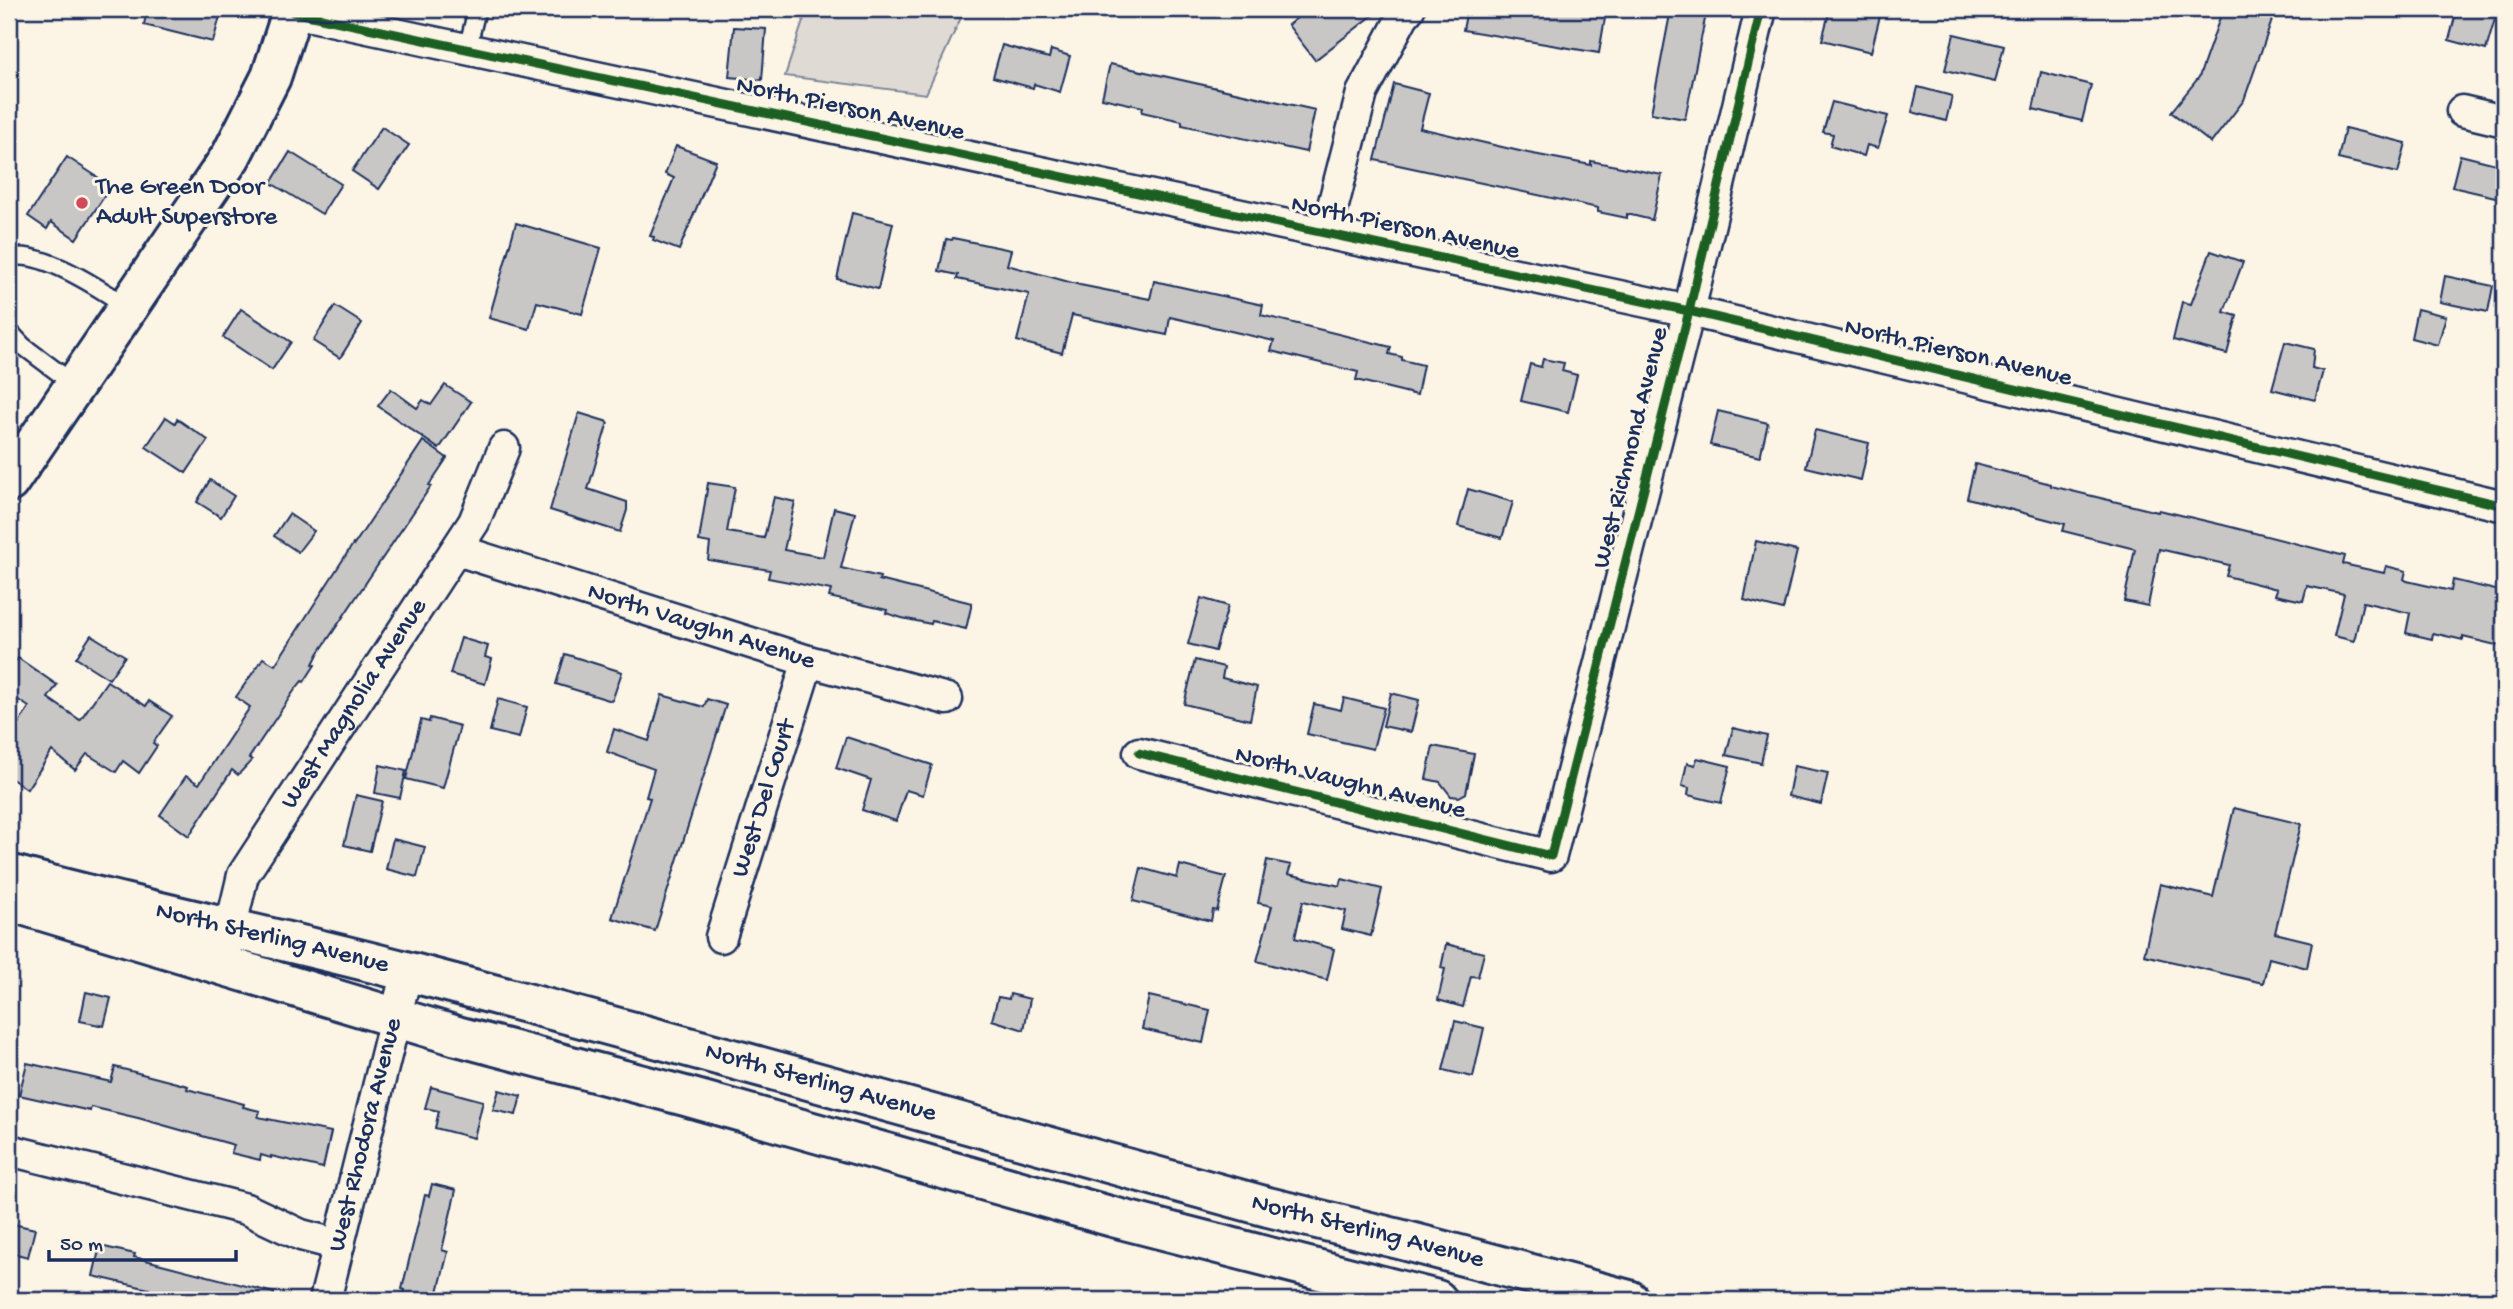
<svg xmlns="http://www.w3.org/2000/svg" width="2513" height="1309" font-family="'Gochi Hand',sans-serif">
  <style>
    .green { fill: #dfdbd4; stroke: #7d8599; stroke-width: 2 }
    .building { fill: #c8c7c6; stroke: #1b2f5e; stroke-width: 2 }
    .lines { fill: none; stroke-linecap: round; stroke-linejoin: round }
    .service-casing { stroke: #1b2f5e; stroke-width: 21 }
    .minor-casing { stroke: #1b2f5e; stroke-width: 35 }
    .secondary-casing { stroke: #1b2f5e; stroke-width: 44 }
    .service { stroke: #fcf5e5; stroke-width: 16 }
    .minor { stroke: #fcf5e5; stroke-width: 30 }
    .secondary { stroke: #fcf5e5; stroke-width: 38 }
    .cycleway-casing { stroke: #fcf5e5; stroke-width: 13 }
    .cycleway { stroke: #1b5e20; stroke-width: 9 }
    .poi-dot { fill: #d1495b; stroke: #fcf5e5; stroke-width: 2.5 }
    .labels { text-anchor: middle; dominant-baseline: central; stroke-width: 6; stroke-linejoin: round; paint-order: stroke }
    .street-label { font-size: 26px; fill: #1b2f5e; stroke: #fcf5e5 }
    .poi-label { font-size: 26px; fill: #1b2f5e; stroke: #fcf5e5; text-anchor: start }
  </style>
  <rect width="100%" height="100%" fill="#fcf5e5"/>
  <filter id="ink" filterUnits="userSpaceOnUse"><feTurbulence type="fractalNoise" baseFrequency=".0143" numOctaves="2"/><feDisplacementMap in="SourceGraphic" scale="14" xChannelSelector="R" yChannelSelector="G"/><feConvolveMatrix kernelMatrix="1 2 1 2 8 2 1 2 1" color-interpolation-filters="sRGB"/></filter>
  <g filter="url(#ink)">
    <path class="green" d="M 807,9 L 965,9 L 926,94 L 785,76 Z"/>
    <g class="building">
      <path d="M 147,9 L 222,9 L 213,42 L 144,25 Z"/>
      <path d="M 1308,9 L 1381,9 L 1315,60 L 1288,25 Z"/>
      <path d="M 1467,9 L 1585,9 L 1606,12 L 1599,53 L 1463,30 Z"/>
      <path d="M 1671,9 L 1707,9 L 1685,119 L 1651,113 Z"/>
      <path d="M 1830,9 L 1852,9 L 1880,16 L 1871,52 L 1822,40 Z"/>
      <path d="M 2223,9 L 2276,9 L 2244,100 L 2211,143 L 2171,112 L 2199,77 Z"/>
      <path d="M 2457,9 L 2486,9 L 2497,12 L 2486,50 L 2449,40 Z"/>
      <path d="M 734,27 L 766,29 L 762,80 L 729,77 Z"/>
      <path d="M 1954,34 L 2004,46 L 1995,82 L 1945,70 Z"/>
      <path d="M 1002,45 L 1049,58 L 1051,50 L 1070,56 L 1060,92 L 1034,84 L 1033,88 L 993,77 Z"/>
      <path d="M 1110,64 L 1315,110 L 1306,152 L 1182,125 L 1182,121 L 1142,112 L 1143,107 L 1102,98 Z"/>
      <path d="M 2041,72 L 2091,85 L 2082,121 L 2033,109 Z"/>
      <path d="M 1394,84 L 1429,93 L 1420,128 L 1528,153 L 1591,165 L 1591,161 L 1662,175 L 1652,220 L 1627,214 L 1627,218 L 1598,212 L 1598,208 L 1375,160 Z"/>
      <path d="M 1918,87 L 1952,96 L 1946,121 L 1912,112 Z"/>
      <path d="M 1832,102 L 1888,116 L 1878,148 L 1867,145 L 1864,156 L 1830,146 L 1833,134 L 1823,132 Z"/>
      <path d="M 382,127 L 409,145 L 379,189 L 352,171 Z"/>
      <path d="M 2345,128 L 2406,143 L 2398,173 L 2338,159 Z"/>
      <path d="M 676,146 L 716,161 L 679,250 L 653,240 L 654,237 L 650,236 L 674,178 L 665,174 Z"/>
      <path d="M 290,152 L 341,184 L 322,214 L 271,183 Z"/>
      <path d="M 2460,155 L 2504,166 L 2504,199 L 2452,187 Z"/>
      <path d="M 67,157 L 111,186 L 76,239 L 51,222 L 47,229 L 28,216 Z"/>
      <path d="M 852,213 L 893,223 L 878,289 L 837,279 Z"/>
      <path d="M 516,223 L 601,248 L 582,314 L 537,302 L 529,329 L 489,318 Z"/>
      <path d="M 953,238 L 1011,250 L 1007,265 L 1080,285 L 1150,299 L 1154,281 L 1263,305 L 1261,315 L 1391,347 L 1389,354 L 1402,357 L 1402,360 L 1423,365 L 1417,395 L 1356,380 L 1358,372 L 1271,351 L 1274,341 L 1170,317 L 1167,335 L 1072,315 L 1062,353 L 1017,341 L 1029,294 L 957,279 L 958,275 L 939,271 L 946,239 L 952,240 Z"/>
      <path d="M 2211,251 L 2243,262 L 2224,312 L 2237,316 L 2227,354 L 2173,340 L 2182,302 L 2191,304 Z"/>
      <path d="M 2445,276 L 2493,286 L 2488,312 L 2440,302 Z"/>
      <path d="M 335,306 L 362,323 L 340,358 L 313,341 Z"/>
      <path d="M 241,309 L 291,342 L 272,370 L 223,337 Z"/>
      <path d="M 2417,309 L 2446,316 L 2438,345 L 2411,338 Z"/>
      <path d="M 2285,342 L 2314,349 L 2312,368 L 2323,371 L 2315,400 L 2272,389 Z"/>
      <path d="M 1543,359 L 1564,363 L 1562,371 L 1577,375 L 1568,412 L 1521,401 L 1530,364 L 1541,367 Z"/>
      <path d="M 445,385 L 471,402 L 439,449 L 378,406 L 391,389 L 417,408 L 423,400 L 431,405 Z"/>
      <path d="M 1718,411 L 1768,423 L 1760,457 L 1710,445 Z"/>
      <path d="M 579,413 L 608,422 L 588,489 L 627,502 L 627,510 L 620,532 L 550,510 Z"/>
      <path d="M 166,417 L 175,423 L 177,419 L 208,440 L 186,473 L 146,447 Z"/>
      <path d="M 1815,430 L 1869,443 L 1861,480 L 1806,467 Z"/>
      <path d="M 423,441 L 447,458 L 429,485 L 431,486 L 318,654 L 313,664 L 315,665 L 304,682 L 302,681 L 294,691 L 249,758 L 252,760 L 238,775 L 232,770 L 189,836 L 160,815 L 186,776 L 199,784 L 250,707 L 236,697 L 263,658 L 275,665 L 353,544 L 354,545 Z"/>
      <path d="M 1975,464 L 2051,484 L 2051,486 L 2158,512 L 2159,510 L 2223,525 L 2345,556 L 2343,564 L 2384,573 L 2386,566 L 2406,571 L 2404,579 L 2407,581 L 2451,591 L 2453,580 L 2504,592 L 2504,647 L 2463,637 L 2463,640 L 2433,633 L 2432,639 L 2406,633 L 2410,613 L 2363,602 L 2354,641 L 2334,636 L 2344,594 L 2307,586 L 2303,601 L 2275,595 L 2277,589 L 2226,576 L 2229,565 L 2159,549 L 2148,606 L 2124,601 L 2135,549 L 2063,531 L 2065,524 L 1967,498 Z"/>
      <path d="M 210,480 L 234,496 L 221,517 L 197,502 Z"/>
      <path d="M 708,483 L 735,487 L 727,532 L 764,538 L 774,497 L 795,502 L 784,550 L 823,557 L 834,508 L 855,513 L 841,568 L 880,577 L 879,580 L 972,603 L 966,629 L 932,621 L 931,624 L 902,618 L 886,613 L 887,610 L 829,597 L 831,590 L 768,578 L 770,570 L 708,560 L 710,543 L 699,541 Z"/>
      <path d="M 1468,489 L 1513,502 L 1502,538 L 1458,526 Z"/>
      <path d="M 289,514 L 314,531 L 298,552 L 274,536 Z"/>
      <path d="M 1756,541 L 1797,551 L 1783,610 L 1744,600 Z"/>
      <path d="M 1201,598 L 1228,606 L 1215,651 L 1188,644 Z"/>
      <path d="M 91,635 L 125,656 L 109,679 L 76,658 Z"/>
      <path d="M 461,638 L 488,646 L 485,657 L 492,659 L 485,684 L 450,674 Z"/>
      <path d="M 565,654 L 622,672 L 612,701 L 556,684 Z"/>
      <path d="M 18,658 L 57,685 L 48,698 L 80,720 L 107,681 L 146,706 L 149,701 L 172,716 L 153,743 L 157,746 L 139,773 L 123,761 L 116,772 L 87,754 L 75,770 L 52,751 L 27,789 L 9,777 L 9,739 L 29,707 L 9,694 L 9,670 Z"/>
      <path d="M 1195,660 L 1224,667 L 1222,678 L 1257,687 L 1250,720 L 1184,704 Z"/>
      <path d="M 1391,693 L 1419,700 L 1411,732 L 1383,726 Z"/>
      <path d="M 662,695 L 704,707 L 707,699 L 726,705 L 655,931 L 612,918 L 650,798 L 646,797 L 654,769 L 607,752 L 614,729 L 649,741 Z"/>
      <path d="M 1344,698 L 1384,708 L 1373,749 L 1307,734 L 1314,704 L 1341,710 Z"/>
      <path d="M 498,699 L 527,707 L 519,738 L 490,731 Z"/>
      <path d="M 430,718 L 460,726 L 443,788 L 406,779 L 421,720 L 429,722 Z"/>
      <path d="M 1733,728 L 1767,736 L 1761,763 L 1726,755 Z"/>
      <path d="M 846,737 L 932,765 L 923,795 L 906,790 L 896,821 L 862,810 L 871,780 L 836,768 Z"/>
      <path d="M 1433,746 L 1474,754 L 1466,793 L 1459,797 L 1451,796 L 1440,782 L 1426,779 Z"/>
      <path d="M 1697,758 L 1730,766 L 1721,803 L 1688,795 L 1689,788 L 1682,786 L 1687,763 L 1695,765 Z"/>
      <path d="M 380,765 L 406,771 L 400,798 L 375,793 Z"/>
      <path d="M 1794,766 L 1828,773 L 1821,804 L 1788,796 Z"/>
      <path d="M 356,795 L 382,801 L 370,851 L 344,845 Z"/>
      <path d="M 2234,808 L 2301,824 L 2275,933 L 2312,942 L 2307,968 L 2269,958 L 2263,983 L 2144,955 L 2160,884 L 2213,897 Z"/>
      <path d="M 393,839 L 425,847 L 417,877 L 386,869 Z"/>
      <path d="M 1267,860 L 1291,865 L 1288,874 L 1340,886 L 1342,879 L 1382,889 L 1371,936 L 1342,929 L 1346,911 L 1303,901 L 1295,938 L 1334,949 L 1327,980 L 1257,961 L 1272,906 L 1258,903 Z"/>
      <path d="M 1180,865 L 1226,877 L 1217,911 L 1213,910 L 1211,921 L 1133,901 L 1141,868 L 1177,878 Z"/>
      <path d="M 1446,944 L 1484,953 L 1478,977 L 1471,976 L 1463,1007 L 1438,1000 L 1445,969 L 1441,968 Z"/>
      <path d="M 86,992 L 111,998 L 104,1026 L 80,1021 Z"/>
      <path d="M 1010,994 L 1030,999 L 1024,1030 L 992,1020 L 998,997 L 1009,999 Z"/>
      <path d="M 1149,996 L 1210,1010 L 1203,1043 L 1142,1029 Z"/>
      <path d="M 1455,1021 L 1484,1028 L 1473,1077 L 1443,1070 Z"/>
      <path d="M 27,1063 L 111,1082 L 115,1067 L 188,1086 L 187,1089 L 244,1104 L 243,1107 L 260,1111 L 258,1117 L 331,1132 L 323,1168 L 271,1156 L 271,1158 L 261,1155 L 260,1160 L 231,1153 L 234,1145 L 138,1118 L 91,1107 L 90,1111 L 19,1095 Z"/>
      <path d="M 431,1087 L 483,1101 L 474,1138 L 435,1128 L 439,1111 L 425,1108 Z"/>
      <path d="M 499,1090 L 521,1096 L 516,1115 L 493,1110 Z"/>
      <path d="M 432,1184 L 456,1190 L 442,1250 L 448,1252 L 436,1300 L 402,1300 L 405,1290 L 402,1289 L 425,1195 L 429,1196 Z"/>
      <path d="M 9,1223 L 35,1229 L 28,1257 L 9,1252 Z"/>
      <path d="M 100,1246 L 135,1254 L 134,1257 L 274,1293 L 273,1300 L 146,1300 L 149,1289 L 93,1276 Z"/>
    </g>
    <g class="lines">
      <g class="service-casing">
        <g id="service">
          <path d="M 467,50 L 477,9"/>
          <path d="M 9,258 C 40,248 102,290 128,307"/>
          <path d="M 9,331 L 23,346 L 75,385"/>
        </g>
      </g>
      <g class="minor-casing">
        <g id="minor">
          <path d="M 293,12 L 1689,311 L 2504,506"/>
          <path d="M 2462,111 L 2504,121"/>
          <path d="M 1326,233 L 1362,93 L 1403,16 L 1409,9"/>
          <path id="s1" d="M 457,550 L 808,661 L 947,699"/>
          <path d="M 1139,753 L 1551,856 L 1689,311 L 1761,9"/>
          <path id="s2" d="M 721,937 L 808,661"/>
          <path id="s3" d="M 226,947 L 243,875 L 474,522 L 504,448"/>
          <path d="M 9,1150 L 246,1209 L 301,1235 L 339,1245"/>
          <path id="s4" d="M 325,1300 L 407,971"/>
        </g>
      </g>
      <g class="secondary-casing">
        <g id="secondary">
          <path d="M 9,482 L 231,156 L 271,77 L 293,9"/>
          <path id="s5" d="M 9,874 C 141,910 276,937 409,972 C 697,1047 982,1129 1268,1207 L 1403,1240 L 1629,1300"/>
          <path d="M 9,901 L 457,1036 L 685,1096 L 1113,1217 L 1437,1300"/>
        </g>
      </g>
      <use href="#service" class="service"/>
      <use href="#minor" class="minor"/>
      <use href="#secondary" class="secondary"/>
      <g class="cycleway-casing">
        <g id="cycleway">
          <path d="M 293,12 L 1689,311 L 2504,506"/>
          <path d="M 1139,753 L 1551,856 L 1689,311 L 1761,9"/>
        </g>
      </g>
      <use href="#cycleway" class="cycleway"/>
    </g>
  </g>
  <circle class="poi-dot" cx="82" cy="203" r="7"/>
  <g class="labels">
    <g class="street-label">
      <text transform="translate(850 110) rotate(12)">North Pierson Avenue</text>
      <text transform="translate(1405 229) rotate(12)">North Pierson Avenue</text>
      <text transform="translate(1958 354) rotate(13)">North Pierson Avenue</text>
      <text transform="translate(1632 448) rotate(-76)">West Richmond Avenue</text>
      <text stroke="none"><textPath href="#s1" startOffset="256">North Vaughn Avenue</textPath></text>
      <text stroke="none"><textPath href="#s3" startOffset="278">West Magnolia Avenue</textPath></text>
      <text transform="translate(1350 784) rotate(14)">North Vaughn Avenue</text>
      <text stroke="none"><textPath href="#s2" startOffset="145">West Del Court</textPath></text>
      <text stroke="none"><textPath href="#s5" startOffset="271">North Sterling Avenue</textPath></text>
      <text stroke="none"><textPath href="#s5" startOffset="838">North Sterling Avenue</textPath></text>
      <text stroke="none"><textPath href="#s4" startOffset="170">West Rhodora Avenue</textPath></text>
      <text stroke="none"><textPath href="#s5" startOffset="1405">North Sterling Avenue</textPath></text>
    </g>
    <g class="poi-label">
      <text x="96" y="188">The Green Door<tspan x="96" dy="30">Adult Superstore</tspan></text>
    </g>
  </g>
  <rect width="2513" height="1309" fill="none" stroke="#fcf5e5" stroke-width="35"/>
  <rect x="18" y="18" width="2478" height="1274" fill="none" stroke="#1b2f5e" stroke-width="2.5" filter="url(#ink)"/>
  <path d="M49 1250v10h187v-10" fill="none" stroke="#1b2f5e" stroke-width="3.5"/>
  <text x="60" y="1250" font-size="21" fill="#1b2f5e" stroke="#fcf5e5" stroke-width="5" paint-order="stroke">50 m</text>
</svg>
